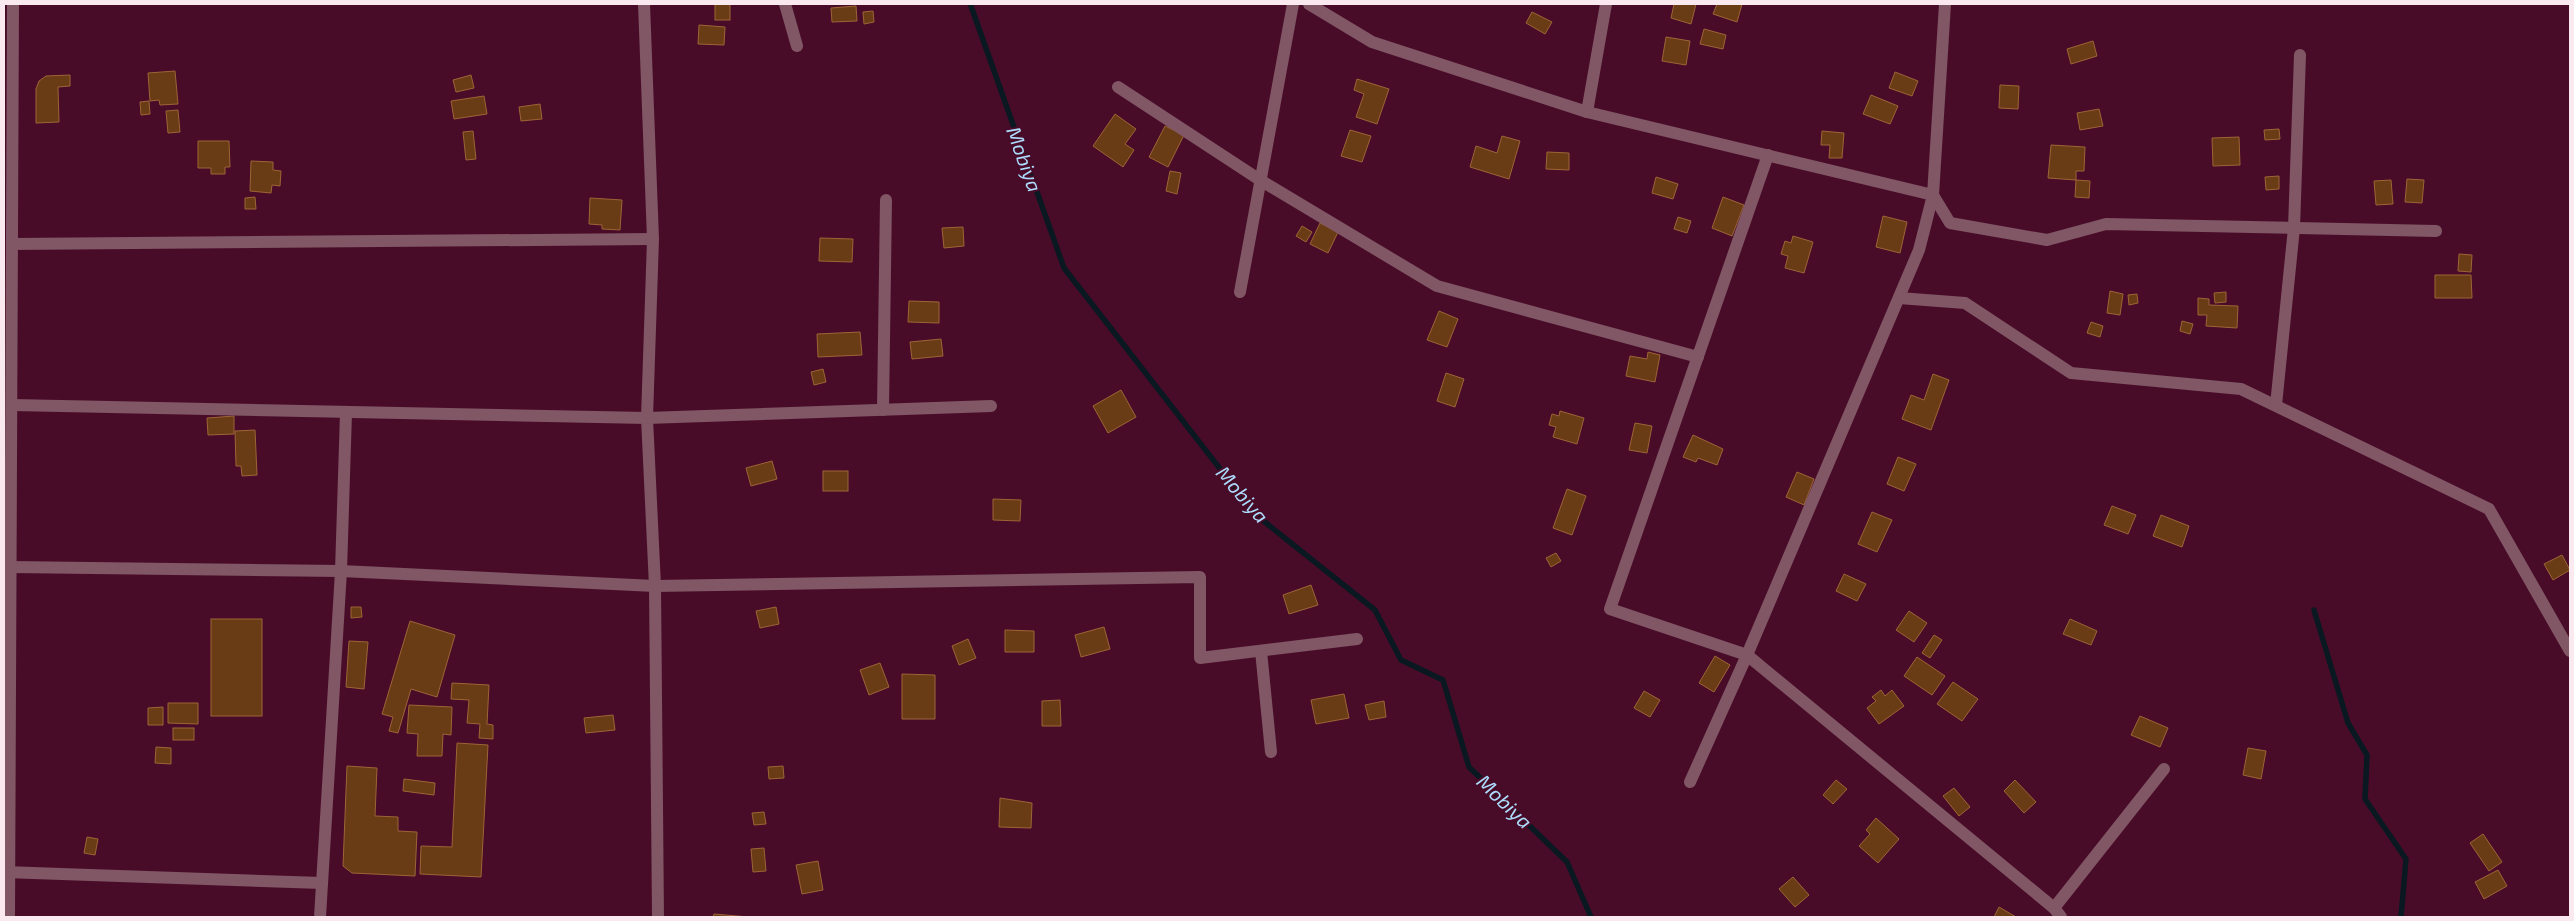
<svg xmlns="http://www.w3.org/2000/svg" width="2574" height="921" font-family="'Exo 2',sans-serif">
  <style>
    .lines { fill: none; stroke-linecap: round; stroke-linejoin: round }
    .stream { stroke: #091821; stroke-width: 5.5 }
    .building { fill: #693c16; stroke: #9d6437 }
    .minor { stroke: #815665; stroke-width: 12 }
    .labels { text-anchor: middle; dominant-baseline: central; stroke-width: 4; stroke-linejoin: round; paint-order: stroke }
    .water-label { font-size: 20px; font-style: italic; fill: #adddfd; stroke: #490c28 }
  </style>
  <rect width="100%" height="100%" fill="#490c28"/>
  <g class="lines">
    <g class="stream">
      <path d="M 971,6 L 1064,268 L 1256,515 L 1375,610 L 1401,660 L 1443,680 L 1469,767 L 1567,862 L 1591,917"/>
      <path d="M 2314,610 L 2348,723 L 2367,755 L 2365,799 L 2406,859 L 2401,917"/>
    </g>
  </g>
  <g class="building">
    <rect x="715" y="4" width="15" height="16"/>
    <path d="M 1674,4 L 1696,4 L 1691,24 L 1671,18 Z"/>
    <path d="M 1717,4 L 1742,4 L 1737,22 L 1713,14 Z"/>
    <path d="M 856,6 L 857,21 L 832,22 L 831,8 Z"/>
    <path d="M 873,11 L 874,22 L 864,24 L 863,12 Z"/>
    <path d="M 1532,12 L 1552,22 L 1545,34 L 1526,23 Z"/>
    <path d="M 699,25 L 725,27 L 724,45 L 698,44 Z"/>
    <path d="M 1704,29 L 1726,35 L 1723,49 L 1700,44 Z"/>
    <path d="M 1666,37 L 1690,41 L 1686,65 L 1662,61 Z"/>
    <path d="M 2093,41 L 2097,56 L 2071,64 L 2067,49 Z"/>
    <path d="M 175,71 L 178,104 L 160,105 L 159,100 L 150,101 L 148,73 Z"/>
    <path d="M 1895,72 L 1918,81 L 1912,96 L 1889,88 Z"/>
    <path d="M 70,75 L 70,86 L 58,87 L 59,122 L 36,123 L 36,89 L 39,81 L 46,76 Z"/>
    <path d="M 471,75 L 474,88 L 456,92 L 453,80 Z"/>
    <path d="M 1357,79 L 1389,89 L 1377,124 L 1356,117 L 1364,94 L 1354,90 Z"/>
    <path d="M 2000,85 L 2019,86 L 2018,109 L 1999,108 Z"/>
    <path d="M 1871,95 L 1898,106 L 1890,124 L 1863,114 Z"/>
    <path d="M 484,96 L 487,114 L 454,119 L 451,101 Z"/>
    <path d="M 149,101 L 150,114 L 141,115 L 140,102 Z"/>
    <path d="M 540,104 L 542,119 L 521,121 L 519,107 Z"/>
    <path d="M 2099,109 L 2103,126 L 2080,130 L 2077,113 Z"/>
    <path d="M 178,110 L 180,132 L 168,133 L 166,111 Z"/>
    <path d="M 1115,114 L 1136,129 L 1125,144 L 1134,150 L 1123,167 L 1093,146 Z"/>
    <path d="M 1165,126 L 1184,135 L 1168,167 L 1149,157 Z"/>
    <path d="M 2279,129 L 2280,139 L 2265,140 L 2264,130 Z"/>
    <path d="M 1350,130 L 1371,136 L 1362,162 L 1341,156 Z"/>
    <path d="M 473,131 L 476,159 L 466,160 L 463,132 Z"/>
    <path d="M 1822,131 L 1844,133 L 1842,158 L 1829,158 L 1830,145 L 1821,145 Z"/>
    <path d="M 1502,136 L 1520,141 L 1509,179 L 1470,167 L 1476,146 L 1497,153 Z"/>
    <path d="M 2239,137 L 2240,165 L 2213,166 L 2212,138 Z"/>
    <path d="M 198,141 L 229,141 L 230,167 L 225,167 L 225,174 L 211,174 L 211,168 L 198,168 Z"/>
    <path d="M 2051,145 L 2085,147 L 2084,171 L 2076,171 L 2076,180 L 2048,178 Z"/>
    <path d="M 1547,152 L 1569,153 L 1569,170 L 1546,169 Z"/>
    <path d="M 251,161 L 273,162 L 273,170 L 281,171 L 280,186 L 272,185 L 271,193 L 250,191 Z"/>
    <path d="M 1170,171 L 1181,173 L 1177,194 L 1166,191 Z"/>
    <path d="M 2279,176 L 2279,189 L 2266,190 L 2265,177 Z"/>
    <path d="M 1656,177 L 1678,184 L 1673,199 L 1652,193 Z"/>
    <path d="M 2407,179 L 2424,180 L 2422,203 L 2405,202 Z"/>
    <path d="M 2076,180 L 2090,181 L 2089,198 L 2075,197 Z"/>
    <path d="M 2391,180 L 2393,204 L 2376,205 L 2374,181 Z"/>
    <path d="M 255,197 L 256,209 L 245,209 L 245,198 Z"/>
    <path d="M 1723,197 L 1744,205 L 1732,236 L 1712,228 Z"/>
    <path d="M 590,198 L 622,200 L 620,230 L 602,229 L 602,225 L 589,224 Z"/>
    <path d="M 1883,216 L 1907,222 L 1900,253 L 1876,247 Z"/>
    <path d="M 1678,217 L 1691,221 L 1687,233 L 1674,229 Z"/>
    <path d="M 1320,223 L 1338,232 L 1328,253 L 1310,244 Z"/>
    <path d="M 1302,226 L 1312,232 L 1306,242 L 1296,236 Z"/>
    <path d="M 963,227 L 964,246 L 944,248 L 942,228 Z"/>
    <path d="M 1793,236 L 1813,242 L 1804,273 L 1785,268 L 1788,256 L 1781,254 L 1785,241 L 1791,243 Z"/>
    <path d="M 820,238 L 853,239 L 852,262 L 819,261 Z"/>
    <path d="M 2459,254 L 2472,255 L 2471,272 L 2458,271 Z"/>
    <path d="M 2435,275 L 2471,275 L 2472,298 L 2435,298 Z"/>
    <path d="M 2110,291 L 2123,294 L 2120,315 L 2107,313 Z"/>
    <path d="M 2226,292 L 2226,302 L 2215,303 L 2214,293 Z"/>
    <path d="M 2137,294 L 2138,303 L 2129,305 L 2128,295 Z"/>
    <path d="M 2198,298 L 2209,299 L 2209,305 L 2238,306 L 2237,328 L 2206,326 L 2207,315 L 2198,315 Z"/>
    <path d="M 909,301 L 939,302 L 939,323 L 908,322 Z"/>
    <path d="M 1439,311 L 1458,319 L 1447,347 L 1427,340 Z"/>
    <path d="M 2182,321 L 2193,324 L 2190,334 L 2180,331 Z"/>
    <path d="M 2091,322 L 2103,326 L 2100,337 L 2087,333 Z"/>
    <path d="M 860,332 L 862,355 L 818,357 L 817,334 Z"/>
    <path d="M 941,339 L 943,356 L 912,359 L 910,342 Z"/>
    <path d="M 1648,352 L 1660,355 L 1655,382 L 1626,376 L 1630,356 L 1647,359 Z"/>
    <path d="M 823,369 L 826,382 L 814,385 L 811,372 Z"/>
    <path d="M 1446,373 L 1464,379 L 1455,407 L 1437,401 Z"/>
    <path d="M 1933,374 L 1949,380 L 1931,430 L 1902,419 L 1911,395 L 1924,400 Z"/>
    <path d="M 1121,390 L 1136,417 L 1108,433 L 1093,406 Z"/>
    <path d="M 1560,411 L 1584,418 L 1577,444 L 1553,437 L 1556,427 L 1549,425 L 1552,414 L 1559,416 Z"/>
    <path d="M 234,416 L 234,434 L 208,435 L 207,418 Z"/>
    <path d="M 1635,423 L 1652,426 L 1647,453 L 1629,450 Z"/>
    <path d="M 255,430 L 257,475 L 242,476 L 241,466 L 236,466 L 235,431 Z"/>
    <path d="M 1693,435 L 1723,449 L 1717,465 L 1698,458 L 1696,462 L 1683,457 Z"/>
    <path d="M 1898,457 L 1916,464 L 1904,491 L 1887,484 Z"/>
    <path d="M 772,461 L 777,479 L 751,486 L 746,468 Z"/>
    <rect x="823" y="471" width="25" height="20"/>
    <path d="M 1797,472 L 1814,479 L 1804,505 L 1786,497 Z"/>
    <path d="M 1567,489 L 1586,496 L 1572,535 L 1553,528 Z"/>
    <path d="M 993,499 L 1021,500 L 1020,521 L 993,520 Z"/>
    <path d="M 2112,506 L 2136,515 L 2128,534 L 2104,525 Z"/>
    <path d="M 1872,512 L 1892,520 L 1877,552 L 1858,544 Z"/>
    <path d="M 2161,515 L 2189,526 L 2182,547 L 2153,536 Z"/>
    <path d="M 1556,553 L 1561,561 L 1551,567 L 1546,558 Z"/>
    <path d="M 2562,555 L 2570,570 L 2553,580 L 2544,564 Z"/>
    <path d="M 1844,574 L 1866,584 L 1857,601 L 1836,591 Z"/>
    <path d="M 1311,585 L 1318,605 L 1289,614 L 1283,595 Z"/>
    <path d="M 351,607 L 361,607 L 362,617 L 351,618 Z"/>
    <path d="M 776,607 L 779,624 L 760,628 L 756,611 Z"/>
    <path d="M 1909,611 L 1927,623 L 1914,642 L 1896,630 Z"/>
    <rect x="211" y="619" width="51" height="97"/>
    <path d="M 2070,619 L 2097,631 L 2091,645 L 2063,634 Z"/>
    <path d="M 410,621 L 455,635 L 437,697 L 411,689 L 398,733 L 389,731 L 393,717 L 382,714 Z"/>
    <path d="M 1104,627 L 1110,649 L 1081,657 L 1075,635 Z"/>
    <path d="M 1005,630 L 1034,631 L 1034,652 L 1005,652 Z"/>
    <path d="M 1934,635 L 1942,640 L 1930,658 L 1922,653 Z"/>
    <path d="M 968,639 L 976,658 L 959,665 L 952,646 Z"/>
    <path d="M 349,641 L 368,642 L 364,689 L 346,687 Z"/>
    <path d="M 1715,656 L 1730,665 L 1714,692 L 1699,683 Z"/>
    <path d="M 1917,657 L 1945,676 L 1932,695 L 1904,676 Z"/>
    <path d="M 880,663 L 889,687 L 869,695 L 860,670 Z"/>
    <path d="M 902,674 L 935,675 L 935,719 L 902,719 Z"/>
    <path d="M 1953,682 L 1978,699 L 1962,721 L 1937,704 Z"/>
    <path d="M 452,683 L 489,685 L 487,724 L 493,725 L 493,739 L 479,738 L 480,724 L 467,723 L 469,700 L 451,699 Z"/>
    <path d="M 1881,690 L 1885,696 L 1892,690 L 1904,706 L 1879,724 L 1867,708 L 1876,701 L 1872,697 Z"/>
    <path d="M 1644,691 L 1660,700 L 1650,717 L 1634,708 Z"/>
    <path d="M 1344,694 L 1349,718 L 1316,724 L 1311,700 Z"/>
    <path d="M 1060,700 L 1061,726 L 1042,726 L 1042,701 Z"/>
    <path d="M 1384,701 L 1386,717 L 1369,720 L 1365,705 Z"/>
    <path d="M 168,703 L 198,703 L 198,724 L 168,723 Z"/>
    <path d="M 409,705 L 452,707 L 451,735 L 443,734 L 442,756 L 417,756 L 418,734 L 407,733 Z"/>
    <path d="M 163,707 L 163,725 L 148,725 L 148,708 Z"/>
    <path d="M 613,715 L 615,730 L 586,733 L 584,718 Z"/>
    <path d="M 2140,716 L 2168,728 L 2160,747 L 2131,735 Z"/>
    <rect x="173" y="728" width="21" height="12"/>
    <path d="M 457,743 L 488,745 L 481,877 L 420,874 L 421,846 L 452,847 Z"/>
    <path d="M 156,747 L 171,748 L 171,764 L 155,763 Z"/>
    <path d="M 2248,748 L 2266,751 L 2261,779 L 2243,775 Z"/>
    <path d="M 347,766 L 377,768 L 375,816 L 398,817 L 398,831 L 417,832 L 415,876 L 352,873 L 343,866 Z"/>
    <path d="M 783,766 L 784,778 L 769,779 L 768,767 Z"/>
    <path d="M 404,779 L 435,783 L 434,795 L 403,791 Z"/>
    <path d="M 1836,780 L 1847,789 L 1833,804 L 1823,795 Z"/>
    <path d="M 2015,780 L 2036,802 L 2024,813 L 2004,791 Z"/>
    <path d="M 1954,788 L 1970,807 L 1959,816 L 1943,796 Z"/>
    <path d="M 1000,798 L 1032,803 L 1031,828 L 999,827 Z"/>
    <path d="M 764,812 L 766,824 L 754,825 L 752,813 Z"/>
    <path d="M 1876,818 L 1899,839 L 1878,863 L 1859,846 L 1870,834 L 1866,830 Z"/>
    <path d="M 2483,834 L 2502,862 L 2489,871 L 2470,843 Z"/>
    <path d="M 87,837 L 98,839 L 95,855 L 84,853 Z"/>
    <path d="M 764,848 L 766,871 L 753,872 L 751,849 Z"/>
    <path d="M 818,861 L 823,890 L 802,894 L 796,865 Z"/>
    <path d="M 2498,870 L 2507,886 L 2484,899 L 2475,882 Z"/>
    <path d="M 1793,877 L 1809,895 L 1795,907 L 1779,889 Z"/>
    <path d="M 1999,907 L 2016,917 L 1994,917 Z"/>
    <path d="M 714,914 L 749,917 L 713,917 Z"/>
  </g>
  <g class="lines">
    <g class="minor">
      <path d="M 644,4 L 653,239 L 647,418 L 655,586 L 658,917"/>
      <path d="M 785,4 L 797,46"/>
      <path d="M 1309,4 L 1372,42 L 1587,112 L 1933,195 L 1950,223 L 2047,240 L 2106,224 L 2436,231"/>
      <path d="M 1118,87 L 1260,180 L 1437,286 L 1698,357"/>
      <path d="M 1587,112 L 1606,4"/>
      <path d="M 1768,155 L 1610,609 L 1747,655 L 2054,908 L 2061,917"/>
      <path d="M 12,244 L 653,239"/>
      <path d="M 1240,292 L 1293,4"/>
      <path d="M 1899,298 L 1965,303 L 2071,373 L 2241,389 L 2489,509 L 2570,651"/>
      <path d="M 12,405 L 647,418 L 991,406"/>
      <path d="M 2276,405 L 2294,228 L 2300,55"/>
      <path d="M 883,410 L 886,200"/>
      <path d="M 10,567 L 341,571 L 655,586 L 1200,577 L 1200,658 L 1357,639"/>
      <path d="M 1261,651 L 1271,752"/>
      <path d="M 1690,782 L 1747,655 L 1919,250 L 1933,195 L 1945,4"/>
      <path d="M 4,872 L 322,883"/>
      <path d="M 2054,908 L 2164,769"/>
      <path d="M 9,917 L 13,4"/>
      <path d="M 320,917 L 341,571 L 346,413"/>
    </g>
  </g>
  <g class="labels">
    <g class="water-label">
      <text transform="translate(1025 159) rotate(70)">Mobiya</text>
      <text transform="translate(1243 494) rotate(49)">Mobiya</text>
      <text transform="translate(1505 801) rotate(44)">Mobiya</text>
    </g>
  </g>
  <rect width="2574" height="921" fill="none" stroke="#faeaef" stroke-width="10"/>
</svg>
